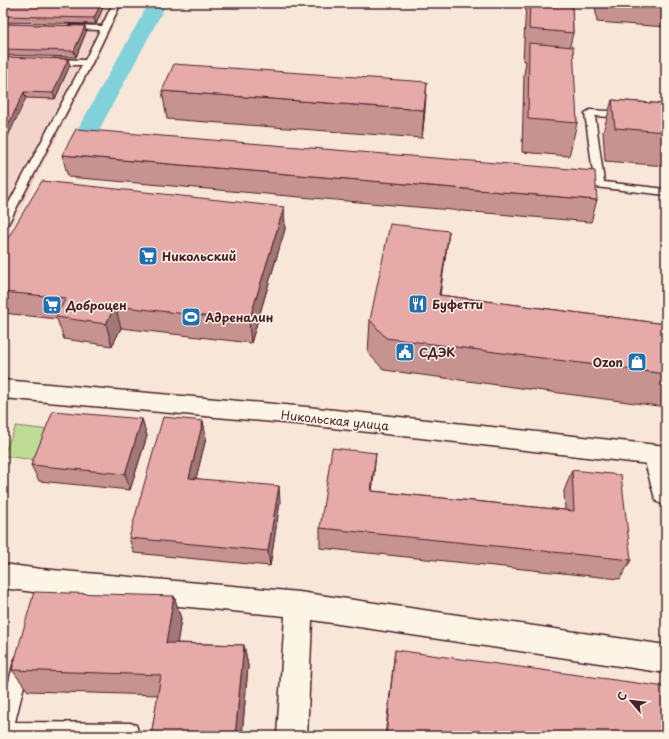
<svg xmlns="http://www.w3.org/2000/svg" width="669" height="739" font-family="'Playpen Sans',sans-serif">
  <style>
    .built { fill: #f3d4ca }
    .green { fill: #bedc94; stroke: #847e60 }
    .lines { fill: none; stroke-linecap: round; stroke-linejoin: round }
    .canal { fill: #81d1da; fill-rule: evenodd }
    .lane-casing { stroke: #4a1f2b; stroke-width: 3 }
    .street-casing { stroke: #4a1f2b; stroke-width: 3 }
    .secondary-casing { stroke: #4a1f2b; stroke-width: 3 }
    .lane { fill: #fcf5e5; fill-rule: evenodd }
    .street { fill: #fcf5e5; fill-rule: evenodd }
    .secondary { fill: #fcf5e5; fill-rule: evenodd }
    .wall { fill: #c69390; stroke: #4a1f2b }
    .shaded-wall { fill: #a17876; stroke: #4a1f2b }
    .building { fill: #e6aba8; stroke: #4a1f2b }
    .labels { text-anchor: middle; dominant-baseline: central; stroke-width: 3; stroke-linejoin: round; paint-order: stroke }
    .poi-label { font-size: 12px; font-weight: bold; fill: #4a1f2b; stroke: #fcf5e5; text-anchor: start }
    .street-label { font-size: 12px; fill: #4a1f2b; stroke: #fcf5e5 }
  </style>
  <rect width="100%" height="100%" fill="#f8e6d9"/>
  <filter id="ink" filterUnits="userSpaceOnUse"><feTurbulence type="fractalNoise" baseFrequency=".025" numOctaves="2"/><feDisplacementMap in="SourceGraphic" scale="8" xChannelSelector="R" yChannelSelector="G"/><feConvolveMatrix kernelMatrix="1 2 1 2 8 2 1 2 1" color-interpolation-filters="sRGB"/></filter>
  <g filter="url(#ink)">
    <path class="built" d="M 3,3 L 125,3 L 3,244 Z"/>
    <path class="green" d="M 16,426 L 50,430 L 37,460 L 3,456 Z"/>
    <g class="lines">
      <path class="canal" d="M 149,3 L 167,3 L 94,139 L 91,144 L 83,146 L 75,144 L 72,139 Z"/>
      <g class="lane-casing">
        <g id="lane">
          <path d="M 113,3 L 121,3 L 92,63 L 8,224 L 3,227 L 3,214 L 82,65 L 53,65 L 49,62 L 53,59 L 85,60 L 100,30 L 70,29 L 66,27 L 70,25 L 102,26 Z"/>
          <path d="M 590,110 L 624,112 L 629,115 L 624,118 L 595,116 L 604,182 L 666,189 L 666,195 L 595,187 L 585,113 Z"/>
          <path d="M 22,654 L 27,656 L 30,661 L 15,722 L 130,723 L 136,725 L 138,731 L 137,736 L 3,736 L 3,707 L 14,661 L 17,656 Z"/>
        </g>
      </g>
      <g class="street-casing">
        <g id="street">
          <path d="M 655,445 L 663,448 L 666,453 L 666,506 L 657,502 L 654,495 L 643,455 L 647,448 Z"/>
          <path d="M 3,564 L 41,569 L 299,592 L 666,645 L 666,673 L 312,620 L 307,736 L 277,736 L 285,616 L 41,593 L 3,588 Z"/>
        </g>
      </g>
      <g class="secondary-casing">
        <path id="secondary" d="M 3,380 L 307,407 L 666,446 L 666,466 L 307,425 L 3,398 Z"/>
      </g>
      <use href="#lane" class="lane"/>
      <use href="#street" class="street"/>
      <use href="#secondary" class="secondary"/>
    </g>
    <g class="wall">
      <path d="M 3,3 L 105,3 L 96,24 L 3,22 Z"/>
      <path d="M 383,3 L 451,3 L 451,7 Z"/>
      <path d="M 526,3 L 572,3 L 573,33 L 570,46 L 577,123 L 569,156 L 522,152 L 524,75 L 526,61 L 523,61 Z"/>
      <path d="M 595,3 L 666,3 L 666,27 L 597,22 Z"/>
      <path d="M 3,24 L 85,26 L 86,32 L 76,57 L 3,55 Z"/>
      <path d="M 3,57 L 70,65 L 55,99 L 26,98 Z"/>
      <path d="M 162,91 L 425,110 L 422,138 L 167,119 Z"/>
      <path d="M 612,100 L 666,104 L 666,166 L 605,161 L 603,132 Z"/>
      <path d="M 62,155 L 597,200 L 591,222 L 68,177 Z"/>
      <path d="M 284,207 L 285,229 L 251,343 L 121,328 L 112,346 L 64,339 L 57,319 L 3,313 L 3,246 Z"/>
      <path d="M 449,231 L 440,295 L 666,324 L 666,407 L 384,370 L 368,353 L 370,320 Z"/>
      <path d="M 142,419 L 147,436 L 130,490 L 39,481 L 31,465 Z"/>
      <path d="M 203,421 L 206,438 L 196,478 L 280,502 L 270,566 L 134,553 L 129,538 Z"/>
      <path d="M 572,470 L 631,560 L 620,579 L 320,548 L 320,528 L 374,473 L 372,491 L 565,510 L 564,491 Z"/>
      <path d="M 174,596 L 181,619 L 177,643 L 244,645 L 248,666 L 242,736 L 151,736 L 158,695 L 28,691 L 12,670 Z"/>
      <path d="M 395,650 L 666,736 L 385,736 Z"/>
    </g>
    <g class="shaded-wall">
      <path d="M 101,3 L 105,3 L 96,24 L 94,18 Z"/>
      <path d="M 85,26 L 86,32 L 76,57 L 74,51 Z"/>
      <path d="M 68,59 L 70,65 L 55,99 L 53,93 Z"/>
      <path d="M 427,82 L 425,110 L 422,138 L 424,110 Z"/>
      <path d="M 24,92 L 26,98 L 3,147 L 3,136 Z"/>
      <path d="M 284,207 L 285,229 L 251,343 L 249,321 Z"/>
      <path d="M 449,231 L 444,264 L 435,328 L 439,295 Z"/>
      <path d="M 115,306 L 121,328 L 112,346 L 106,324 Z"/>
      <path d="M 142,419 L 147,436 L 130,490 L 125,474 Z"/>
      <path d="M 203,421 L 206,438 L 192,494 L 189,478 Z"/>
      <path d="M 376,453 L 374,473 L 370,511 L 371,491 Z"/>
      <path d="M 279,486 L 280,502 L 270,566 L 268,551 Z"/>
      <path d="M 174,596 L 181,619 L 174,664 L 166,643 Z"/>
      <path d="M 244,645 L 248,666 L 242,736 L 235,736 Z"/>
    </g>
    <g class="building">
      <path d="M 3,3 L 101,3 L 94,18 L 3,16 Z"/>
      <path d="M 530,3 L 572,3 L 573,33 L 529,29 Z"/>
      <path d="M 3,24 L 85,26 L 74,51 L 3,49 Z"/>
      <path d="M 529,43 L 573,47 L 577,123 L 528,119 Z"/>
      <path d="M 3,57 L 68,59 L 53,93 L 24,92 L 3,136 Z"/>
      <path d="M 174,64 L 427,82 L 424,110 L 162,91 Z"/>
      <path d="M 612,100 L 666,104 L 666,132 L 615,128 Z"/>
      <path d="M 76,129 L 595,171 L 597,200 L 62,155 Z"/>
      <path d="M 42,181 L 284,207 L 249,321 L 115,306 L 106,324 L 56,317 L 66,298 L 3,292 L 3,246 Z"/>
      <path d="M 390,224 L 449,231 L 439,295 L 666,324 L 666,374 L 386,338 L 370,320 Z"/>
      <path d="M 53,411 L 142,419 L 125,474 L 31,465 Z"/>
      <path d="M 163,417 L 203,421 L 189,478 L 279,486 L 268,551 L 129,538 Z"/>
      <path d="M 332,448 L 376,453 L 371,491 L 574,511 L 572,470 L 621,475 L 631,560 L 320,528 Z"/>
      <path d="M 34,592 L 174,596 L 166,643 L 244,645 L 235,736 L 151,736 L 161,675 L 12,670 Z"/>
      <path d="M 395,650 L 666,687 L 666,736 L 386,736 Z"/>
    </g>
  </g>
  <defs>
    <g id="supermarket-square" transform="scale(1)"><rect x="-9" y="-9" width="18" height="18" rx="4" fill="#1f6fb2" stroke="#fcf5e5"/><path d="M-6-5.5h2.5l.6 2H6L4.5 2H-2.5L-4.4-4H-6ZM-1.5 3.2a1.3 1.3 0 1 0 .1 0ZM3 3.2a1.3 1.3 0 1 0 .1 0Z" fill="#fff"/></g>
    <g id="restaurant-square" transform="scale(1)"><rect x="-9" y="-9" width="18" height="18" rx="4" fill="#1f6fb2" stroke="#fcf5e5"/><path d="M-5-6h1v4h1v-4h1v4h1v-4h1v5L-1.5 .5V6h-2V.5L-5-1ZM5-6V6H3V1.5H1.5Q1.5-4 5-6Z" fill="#fff"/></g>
    <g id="stadium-square" transform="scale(1)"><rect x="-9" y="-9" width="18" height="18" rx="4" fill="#1f6fb2" stroke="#fcf5e5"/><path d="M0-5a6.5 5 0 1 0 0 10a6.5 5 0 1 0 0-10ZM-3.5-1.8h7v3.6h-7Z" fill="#fff"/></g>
    <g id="civic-square" transform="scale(1)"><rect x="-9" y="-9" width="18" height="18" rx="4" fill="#1f6fb2" stroke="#fcf5e5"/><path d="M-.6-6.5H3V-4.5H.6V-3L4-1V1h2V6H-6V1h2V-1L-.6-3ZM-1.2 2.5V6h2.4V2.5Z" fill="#fff"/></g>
    <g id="shop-square" transform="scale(1)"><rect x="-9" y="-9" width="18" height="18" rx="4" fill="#1f6fb2" stroke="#fcf5e5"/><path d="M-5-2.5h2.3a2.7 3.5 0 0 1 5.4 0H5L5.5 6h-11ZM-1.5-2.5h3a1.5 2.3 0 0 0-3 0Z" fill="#fff"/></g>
  </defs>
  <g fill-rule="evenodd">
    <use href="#supermarket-square" x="148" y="256"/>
    <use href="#restaurant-square" x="418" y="304"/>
    <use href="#supermarket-square" x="52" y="305"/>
    <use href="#stadium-square" x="191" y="317"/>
    <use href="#civic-square" x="405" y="352"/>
    <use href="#shop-square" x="637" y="362"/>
  </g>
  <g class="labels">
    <g class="poi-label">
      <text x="162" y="256">Никольский</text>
      <text x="432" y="304">Буфетти</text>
      <text x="66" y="305">Доброцен</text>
      <text x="205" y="317">Адреналин</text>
      <text x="419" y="352">СДЭК</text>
      <text x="623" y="362" text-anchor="end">Ozon</text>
    </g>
    <g class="street-label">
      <text transform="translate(335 420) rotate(6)">Никольская улица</text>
    </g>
  </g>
  <rect width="669" height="739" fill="none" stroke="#fcf5e5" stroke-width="16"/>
  <rect x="8" y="8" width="653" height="723" fill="none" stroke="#4a1f2b" stroke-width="1.5" filter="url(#ink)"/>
  <g transform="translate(631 701) rotate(298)" stroke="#fcf5e5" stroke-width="3" paint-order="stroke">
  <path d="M0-3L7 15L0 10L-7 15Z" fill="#4a1f2b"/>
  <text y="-6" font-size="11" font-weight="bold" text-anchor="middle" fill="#4a1f2b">С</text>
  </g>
</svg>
